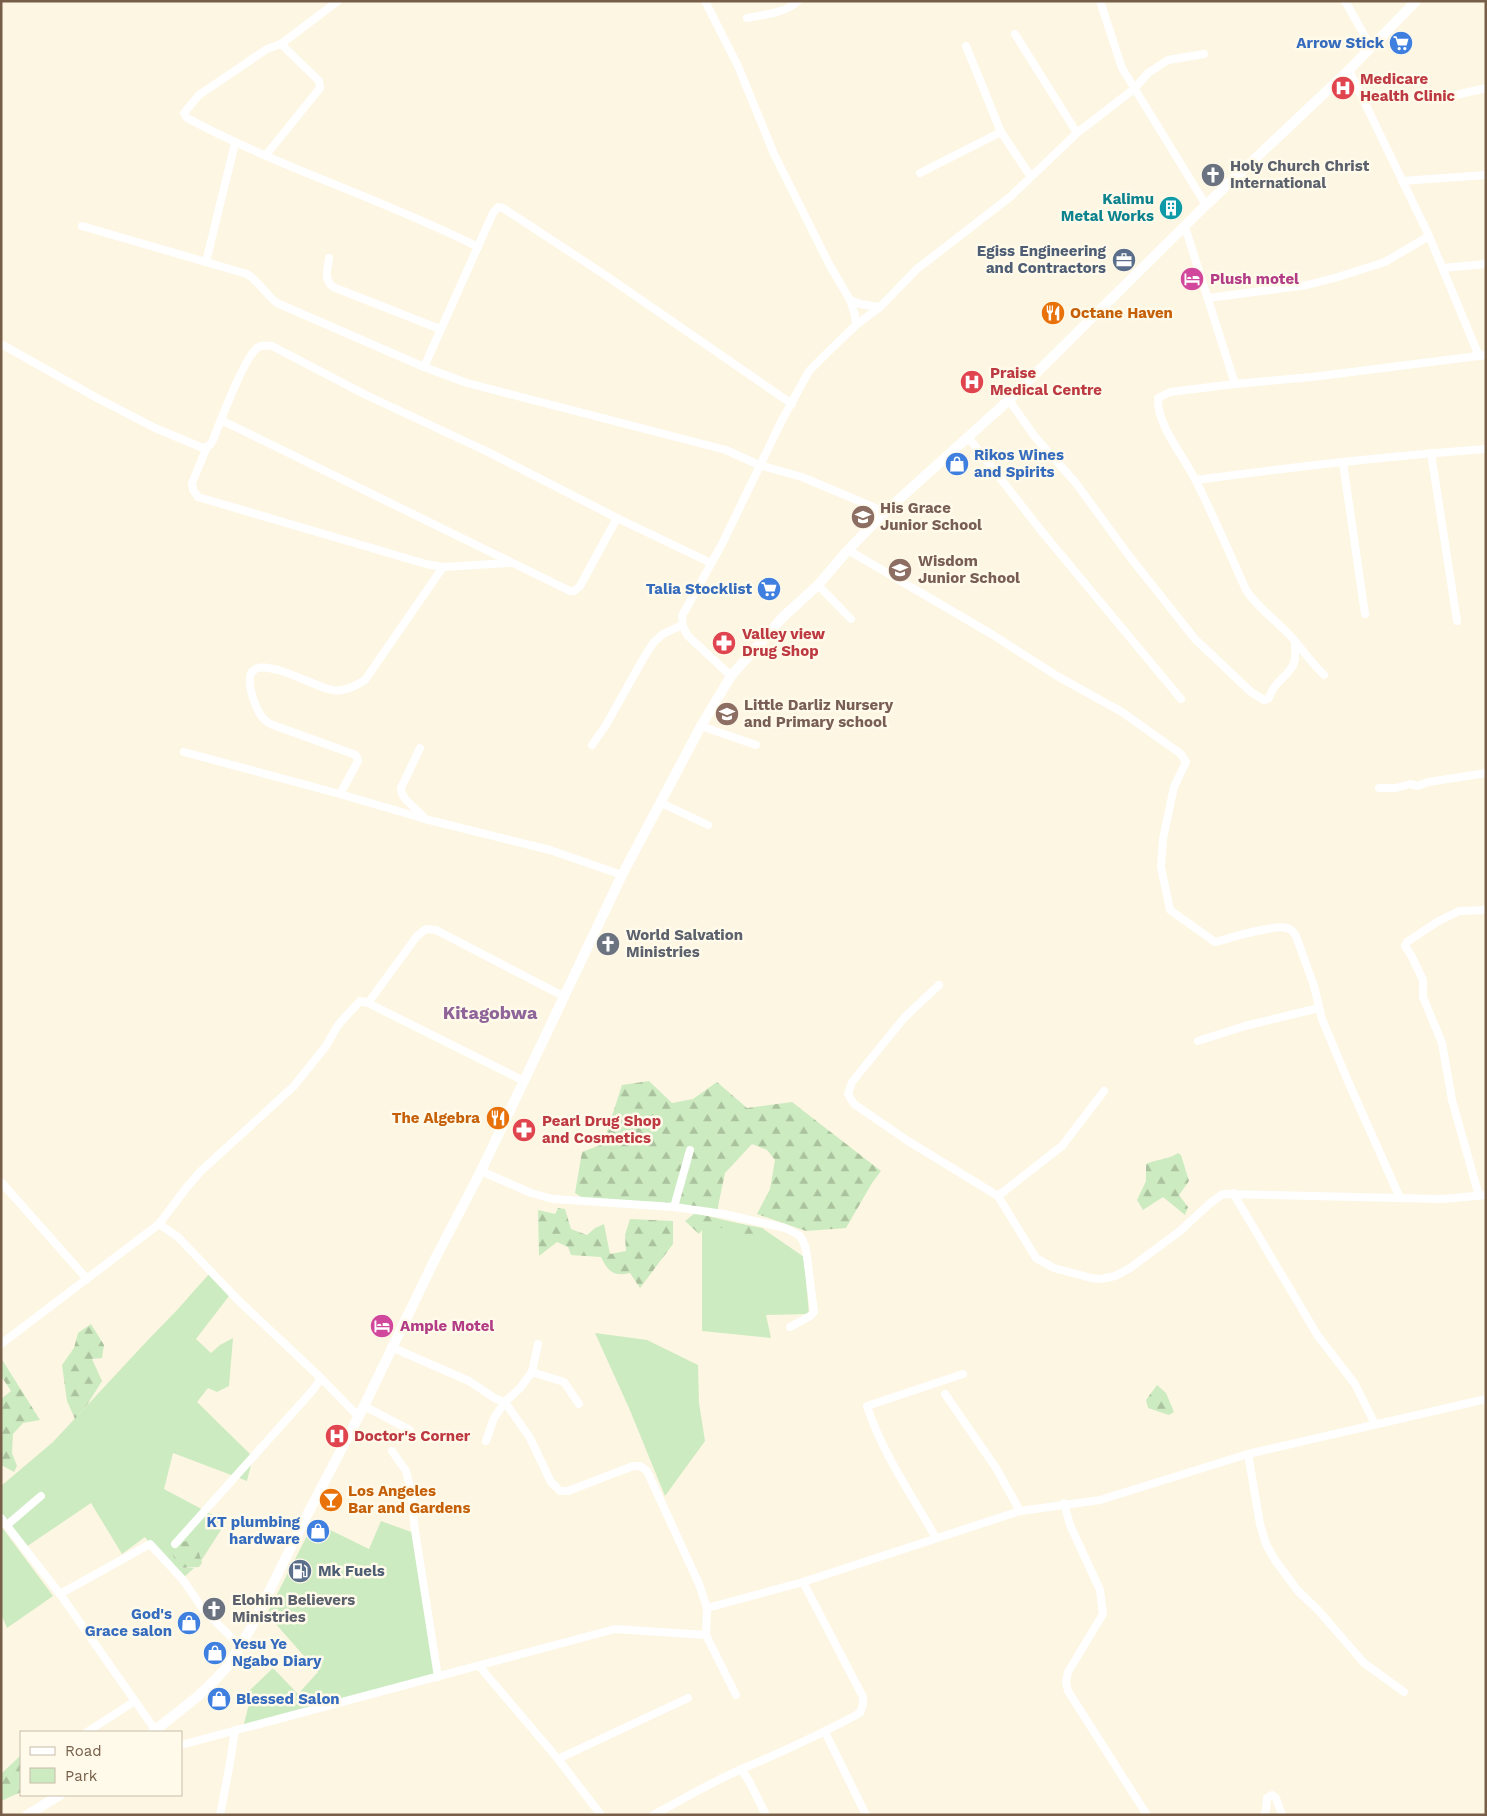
<svg xmlns="http://www.w3.org/2000/svg" width="1487" height="1816" font-family="'Work Sans',sans-serif">
  <style>
    .green { fill: #cdebc1 }
    .forest { fill: url(#forest-firs) }
    .lines { fill: none; stroke-linecap: round; stroke-linejoin: round }
    .street { stroke: #fff; stroke-width: 8 }
    .secondary { stroke: #fff; stroke-width: 10 }
    .labels { text-anchor: middle; dominant-baseline: central; stroke-width: 5; stroke-linejoin: round; paint-order: stroke }
    .shop-label { font-size: 15px; font-weight: bold; fill: #366cbe; stroke: #fffaea; text-anchor: end }
    .health-label { font-size: 15px; font-weight: bold; fill: #be3a42; stroke: #fffaea; text-anchor: start }
    .worship-label { font-size: 15px; font-weight: bold; fill: #5b616d; stroke: #fffaea; text-anchor: start }
    .culture-label { font-size: 15px; font-weight: bold; fill: #0d838f; stroke: #fffaea; text-anchor: end }
    .service-label { font-size: 15px; font-weight: bold; fill: #4e5e75; stroke: #fffaea; text-anchor: end }
    .hotel-label { font-size: 15px; font-weight: bold; fill: #b23c85; stroke: #fffaea; text-anchor: start }
    .food-label { font-size: 15px; font-weight: bold; fill: #c56008; stroke: #fffaea; text-anchor: start }
    .education-label { font-size: 15px; font-weight: bold; fill: #785e54; stroke: #fffaea; text-anchor: start }
    .quarter-label { font-size: 18px; font-weight: bold; fill: #8e6499; stroke: #fffaea }
  </style>
  <defs>
    <pattern id="forest-firs" width="22" height="20" patternUnits="userSpaceOnUse" patternTransform="scale(1.25)"><rect width="22" height="20" fill="#cdebc1"/><path d="M5 1l3.5 6h-7zM16 11l3.5 6h-7z" fill="#abc29f"/></pattern>
  </defs>
  <rect width="100%" height="100%" fill="#fdf6e3"/>
  <g class="green">
    <path d="M 702,1216 L 762,1228 L 804,1257 L 809,1314 L 766,1315 L 771,1338 L 702,1331 Z"/>
    <path d="M 209,1274 L 229,1296 L 196,1339 L 211,1353 L 220,1345 L 233,1338 L 229,1386 L 217,1392 L 208,1388 L 197,1402 L 253,1457 L 247,1481 L 173,1453 L 164,1489 L 226,1522 L 201,1561 L 178,1568 L 194,1568 L 183,1578 L 159,1557 L 145,1537 L 122,1554 L 91,1503 L 26,1547 L 1,1514 L 1,1486 L 53,1442 L 147,1341 L 178,1309 Z"/>
    <path d="M 595,1333 L 647,1340 L 698,1365 L 699,1403 L 705,1441 L 665,1496 L 629,1408 Z"/>
    <path d="M 381,1521 L 414,1533 L 435,1680 L 242,1731 L 249,1704 L 247,1693 L 273,1668 L 298,1694 L 318,1672 L 267,1614 L 314,1522 L 369,1549 Z"/>
    <path d="M 1,1526 L 53,1596 L 7,1628 L 1,1614 Z"/>
  </g>
  <g class="forest">
    <path d="M 649,1081 L 672,1103 L 693,1099 L 717,1082 L 747,1108 L 792,1102 L 881,1171 L 872,1183 L 846,1228 L 806,1231 L 757,1214 L 770,1189 L 775,1160 L 767,1150 L 752,1144 L 725,1173 L 717,1211 L 584,1199 L 575,1193 L 582,1152 L 603,1144 L 622,1085 Z"/>
    <path d="M 1178,1153 L 1181,1155 L 1189,1181 L 1179,1195 L 1188,1207 L 1185,1215 L 1163,1197 L 1143,1210 L 1137,1200 L 1146,1181 L 1146,1164 C 1156,1159 1168,1160 1178,1153 Z"/>
    <path d="M 558,1208 L 565,1209 L 571,1229 L 587,1235 L 595,1228 L 604,1224 L 610,1254 L 626,1251 L 625,1235 L 630,1219 L 673,1221 L 673,1244 L 640,1288 L 630,1273 C 613,1277 608,1271 601,1257 L 571,1255 L 568,1247 L 557,1242 L 539,1256 L 538,1210 L 555,1214 Z"/>
    <path d="M 695,1213 L 757,1228 L 756,1237 L 747,1242 L 737,1238 L 722,1228 L 705,1226 L 699,1234 L 685,1221 Z"/>
    <path d="M 91,1324 L 104,1345 L 102,1358 L 92,1359 L 102,1381 L 87,1405 L 75,1419 L 67,1401 L 62,1365 L 74,1348 L 78,1333 Z"/>
    <path d="M 1,1358 L 40,1420 L 23,1423 L 13,1434 L 12,1453 L 17,1466 L 14,1472 L 1,1465 L 1,1399 L 11,1391 L 1,1376 Z"/>
    <path d="M 1157,1385 L 1166,1393 L 1174,1412 L 1169,1415 L 1148,1408 L 1146,1400 Z"/>
    <path d="M 195,1539 L 202,1563 L 199,1567 L 178,1568 L 172,1552 L 175,1544 Z"/>
    <path d="M 21,1755 L 21,1792 L 1,1801 L 1,1774 Z"/>
  </g>
  <g class="lines">
    <g class="street">
      <path d="M 338,1 L 281,44 L 267,49 L 199,95 L 184,113 L 187,118 C 280,168 383,199 478,247"/>
      <path d="M 705,1 L 738,66 L 774,154 L 829,264 L 850,300 L 855,315 L 856,325"/>
      <path d="M 1100,1 L 1122,68 L 1206,205"/>
      <path d="M 1345,1 L 1371,47"/>
      <path d="M 747,18 C 763,15 786,13 798,1"/>
      <path d="M 1015,34 L 1077,133"/>
      <path d="M 966,46 L 1001,132 L 1031,177"/>
      <path d="M 1349,70 L 1429,236 L 1479,356"/>
      <path d="M 1456,95 L 1486,88"/>
      <path d="M 266,155 L 320,88 L 319,81 L 281,44"/>
      <path d="M 920,173 L 1001,132"/>
      <path d="M 1402,181 L 1486,175"/>
      <path d="M 82,226 L 247,274 C 260,282 265,294 277,303 L 424,367 L 467,383 L 726,450 L 759,465 L 802,477 L 885,512"/>
      <path d="M 1185,227 L 1235,384"/>
      <path d="M 329,258 C 328,269 323,279 333,287 L 440,329"/>
      <path d="M 206,262 L 235,143"/>
      <path d="M 1443,268 L 1486,264"/>
      <path d="M 1208,298 L 1307,285 L 1338,277 L 1385,262 L 1429,236"/>
      <path d="M 850,300 L 860,304 L 880,307"/>
      <path d="M 1,344 L 97,398 L 155,428 L 203,448 L 210,445 L 213,440 C 220,422 244,358 257,348 C 261,345 266,345 272,346 L 366,395 L 488,452 L 617,518 L 711,563"/>
      <path d="M 424,367 L 493,213 L 498,207 L 503,208 L 605,275 L 792,404"/>
      <path d="M 1009,400 L 1035,437 L 1075,482 L 1130,557 L 1195,639 L 1251,692 L 1264,700 L 1268,699 C 1271,694 1272,689 1276,685 C 1292,667 1297,669 1295,642"/>
      <path d="M 221,420 L 570,591 L 574,591 L 580,586 L 617,518"/>
      <path d="M 968,437 L 1043,533 L 1181,699"/>
      <path d="M 207,447 L 192,483 L 193,490 L 198,497 L 426,564 L 443,567 L 509,563"/>
      <path d="M 1431,453 L 1457,621"/>
      <path d="M 1343,463 L 1365,614"/>
      <path d="M 1196,480 C 1292,467 1389,456 1486,449"/>
      <path d="M 848,550 L 993,635 L 1057,676 L 1122,712 L 1181,754 L 1186,762 L 1174,787 L 1163,839 L 1161,867 L 1170,910 L 1215,942 C 1231,938 1274,924 1287,928 C 1292,929 1293,932 1296,936 L 1314,986 L 1322,1019 L 1347,1079 L 1400,1198"/>
      <path d="M 818,585 L 851,619"/>
      <path d="M 1324,675 C 1313,664 1304,652 1294,640 C 1279,622 1259,610 1246,590 C 1230,554 1214,517 1196,481 C 1185,458 1156,424 1158,398 L 1170,392 L 1235,384 L 1312,377 L 1486,355"/>
      <path d="M 731,676 L 688,636 L 683,627 L 682,616 L 722,544 L 782,420 L 809,371 L 827,353 L 856,325 L 880,307 L 917,269 L 1010,197 L 1077,133 L 1134,89 L 1148,73 L 1168,60 L 1204,54"/>
      <path d="M 701,726 L 756,745"/>
      <path d="M 592,745 L 606,725 L 643,659 L 654,642 L 663,634 L 682,625"/>
      <path d="M 420,748 L 401,788 C 401,801 417,807 425,819"/>
      <path d="M 184,752 L 340,794 L 425,819 L 550,850 L 622,875"/>
      <path d="M 1379,788 L 1396,788 L 1410,784 L 1418,786 L 1428,782 L 1486,773"/>
      <path d="M 340,794 L 358,761 L 356,755 L 273,725 C 263,721 260,715 256,706 C 227,633 306,685 332,690 C 345,692 355,686 365,680 L 443,567"/>
      <path d="M 661,803 L 708,825"/>
      <path d="M 939,985 L 904,1018 L 852,1082 L 848,1094 L 854,1104 L 908,1141 L 998,1196"/>
      <path d="M 368,1003 L 524,1081"/>
      <path d="M 1198,1041 L 1245,1026 L 1319,1008"/>
      <path d="M 1104,1091 L 1062,1146 L 998,1196 L 1036,1258 L 1054,1268 L 1091,1278 L 1101,1279 L 1115,1276 L 1130,1268 L 1180,1231 L 1208,1205 L 1221,1195 L 1225,1194 L 1442,1199 L 1486,1195"/>
      <path d="M 481,1171 L 531,1193 L 553,1199 L 674,1207 L 724,1214 L 785,1228 L 799,1235 L 803,1241 L 806,1249 L 814,1312 L 810,1316 L 790,1327"/>
      <path d="M 1,1182 L 87,1279"/>
      <path d="M 1233,1193 L 1318,1336 L 1355,1384 L 1375,1424"/>
      <path d="M 1479,1196 L 1452,1100 L 1442,1043 L 1423,997 L 1423,980 L 1411,955 L 1405,946 L 1407,942 L 1437,922 L 1459,911 L 1486,910"/>
      <path d="M 674,1207 L 690,1150"/>
      <path d="M 159,1224 L 187,1187 L 201,1171 L 294,1086 L 326,1046 L 338,1025 L 360,1001 L 368,1003 L 417,936 L 426,929 L 436,930 L 563,996"/>
      <path d="M 1,1344 L 159,1224 L 178,1237 L 239,1301 L 321,1378 L 358,1416"/>
      <path d="M 391,1347 L 469,1381 L 496,1399 L 505,1402 L 520,1388 L 532,1372 L 538,1344"/>
      <path d="M 532,1372 L 564,1382 L 579,1404"/>
      <path d="M 945,1394 L 996,1468 L 1020,1511"/>
      <path d="M 364,1406 L 410,1430"/>
      <path d="M 486,1441 L 494,1418 L 505,1402 L 530,1438 L 551,1482 L 560,1491 L 568,1491 L 633,1466 L 640,1466 L 647,1471 L 699,1584 L 707,1608"/>
      <path d="M 392,1451 L 406,1471 L 412,1495 L 414,1524 L 438,1677"/>
      <path d="M 1248,1454 L 1260,1524 L 1266,1544 L 1275,1560 L 1298,1591 L 1318,1610 L 1364,1663 L 1404,1692"/>
      <path d="M 1064,1503 L 1070,1525 L 1100,1590 L 1103,1614 L 1068,1672 L 1066,1682 L 1068,1691 L 1147,1815"/>
      <path d="M 1,1518 L 60,1594 L 156,1731"/>
      <path d="M 7,1525 L 41,1496"/>
      <path d="M 936,1538 C 912,1495 882,1453 867,1406 L 963,1374"/>
      <path d="M 175,1544 L 313,1390 L 321,1378"/>
      <path d="M 60,1594 L 150,1544 L 183,1580 L 203,1609 L 240,1646"/>
      <path d="M 706,1635 L 736,1695"/>
      <path d="M 479,1666 L 558,1759 L 601,1815"/>
      <path d="M 87,1732 L 135,1701"/>
      <path d="M 825,1732 L 866,1815"/>
      <path d="M 181,1745 L 615,1629 L 706,1635 L 707,1608 L 803,1582 L 1020,1511 L 1100,1500 L 1248,1454 L 1486,1399"/>
      <path d="M 558,1759 L 688,1698"/>
      <path d="M 741,1769 L 749,1781 L 766,1815"/>
      <path d="M 220,1815 L 230,1763 L 235,1730"/>
      <path d="M 653,1815 C 682,1800 711,1782 742,1769 C 782,1752 821,1734 860,1713 L 863,1704 L 863,1697 L 803,1582"/>
      <path d="M 1264,1815 L 1266,1810 L 1267,1798 L 1272,1795 L 1276,1798 L 1282,1815"/>
    </g>
    <g class="secondary">
      <path d="M 153,1732 L 197,1697 L 213,1682 L 228,1666 L 251,1628 L 305,1519 L 364,1406 L 436,1257 L 481,1171 L 622,875 L 701,726 L 731,676 L 783,617 L 818,585 L 848,550 L 885,512 L 1009,400 L 1206,205 L 1349,70 L 1416,1"/>
      <path d="M 27,1815 L 60,1795"/>
    </g>
  </g>
  <defs>
    <g id="supermarket-disc" transform="scale(1.25)"><circle r="9.5" fill="#3f7fe0" stroke="#fffaea"/><path d="M-6-5.5h2.5l.6 2H6L4.5 2H-2.5L-4.4-4H-6ZM-1.5 3.2a1.3 1.3 0 1 0 .1 0ZM3 3.2a1.3 1.3 0 1 0 .1 0Z" fill="#fff"/></g>
    <g id="hospital-disc" transform="scale(1.25)"><circle r="9.5" fill="#e0444e" stroke="#fffaea"/><path d="M-5-5h3v3.5h4V-5h3V5h-3V1.5h-4V5h-3Z" fill="#fff"/></g>
    <g id="church-disc" transform="scale(1.25)"><circle r="9.5" fill="#6b7280" stroke="#fffaea"/><path d="M-1.2-6h2.4v3.5h3.3v2.4h-3.3V6h-2.4V-.1h-3.3v-2.4h3.3Z" fill="#fff"/></g>
    <g id="building-disc" transform="scale(1.25)"><circle r="9.5" fill="#0f9aa8" stroke="#fffaea"/><path d="M-4-6H4V6H1V3H-1V6H-4ZM-2.5-4.3h1.7v1.8h-1.7ZM.8-4.3h1.7v1.8H.8ZM-2.5-1h1.7V.8h-1.7ZM.8-1h1.7V.8H.8Z" fill="#fff"/></g>
    <g id="office-disc" transform="scale(1.25)"><circle r="9.5" fill="#5c6f8a" stroke="#fffaea"/><path d="M-6-3h4V-5.5h4V-3h4V5H-6ZM-1-4.5V-3h2v-1.5ZM-6 0V1H6V0Z" fill="#fff"/></g>
    <g id="hotel-disc" transform="scale(1.25)"><circle r="9.5" fill="#d1479c" stroke="#fffaea"/><path d="M-6-4.5h1.5V1H6V5H4.5V3h-9V5H-6ZM-4 0a1.8 1.8 0 1 1 3.6 0ZM.5 0V-2.5h3Q6-2.5 6 0Z" fill="#fff"/></g>
    <g id="restaurant-disc" transform="scale(1.25)"><circle r="9.5" fill="#e8710a" stroke="#fffaea"/><path d="M-5-6h1v4h1v-4h1v4h1v-4h1v5L-1.5 .5V6h-2V.5L-5-1ZM5-6V6H3V1.5H1.5Q1.5-4 5-6Z" fill="#fff"/></g>
    <g id="shop-disc" transform="scale(1.25)"><circle r="9.5" fill="#3f7fe0" stroke="#fffaea"/><path d="M-5-2.5h2.3a2.7 3.5 0 0 1 5.4 0H5L5.5 6h-11ZM-1.5-2.5h3a1.5 2.3 0 0 0-3 0Z" fill="#fff"/></g>
    <g id="school-disc" transform="scale(1.25)"><circle r="9.5" fill="#8d6e63" stroke="#fffaea"/><path d="M0-5L7-2L0 1L-7-2ZM-4 1L0 2.5L4 1V4Q0 6-4 4Z" fill="#fff"/></g>
    <g id="pharmacy-disc" transform="scale(1.25)"><circle r="9.5" fill="#e0444e" stroke="#fffaea"/><path d="M-2-6h4v4h4v4h-4v4h-4v-4h-4v-4h4Z" fill="#fff"/></g>
    <g id="bar-disc" transform="scale(1.25)"><circle r="9.5" fill="#e8710a" stroke="#fffaea"/><path d="M-6-5H6L.8 .8V4.5H3.5V6h-7V4.5H-.8V.8Z" fill="#fff"/></g>
    <g id="fuel-disc" transform="scale(1.25)"><circle r="9.5" fill="#5c6f8a" stroke="#fffaea"/><path d="M-5.5-6h7V0h2V4h1.3V-2.5L3-4.5l.8-.8L6-3V5H2.5V1h-1V6h-7ZM-4.2-4.7v3.2H.2V-4.7Z" fill="#fff"/></g>
  </defs>
  <g fill-rule="evenodd">
    <use href="#supermarket-disc" x="1401" y="43"/>
    <use href="#hospital-disc" x="1343" y="88"/>
    <use href="#church-disc" x="1213" y="175"/>
    <use href="#building-disc" x="1171" y="208"/>
    <use href="#office-disc" x="1124" y="260"/>
    <use href="#hotel-disc" x="1192" y="279"/>
    <use href="#restaurant-disc" x="1053" y="313"/>
    <use href="#hospital-disc" x="972" y="382"/>
    <use href="#shop-disc" x="957" y="464"/>
    <use href="#school-disc" x="863" y="517"/>
    <use href="#school-disc" x="900" y="570"/>
    <use href="#supermarket-disc" x="769" y="589"/>
    <use href="#pharmacy-disc" x="724" y="643"/>
    <use href="#school-disc" x="727" y="714"/>
    <use href="#church-disc" x="608" y="944"/>
    <use href="#restaurant-disc" x="498" y="1118"/>
    <use href="#pharmacy-disc" x="524" y="1130"/>
    <use href="#hotel-disc" x="382" y="1326"/>
    <use href="#hospital-disc" x="337" y="1436"/>
    <use href="#bar-disc" x="331" y="1500"/>
    <use href="#shop-disc" x="318" y="1531"/>
    <use href="#fuel-disc" x="300" y="1571"/>
    <use href="#church-disc" x="214" y="1609"/>
    <use href="#shop-disc" x="189" y="1623"/>
    <use href="#shop-disc" x="215" y="1653"/>
    <use href="#shop-disc" x="219" y="1699"/>
  </g>
  <g class="labels">
    <g class="shop-label">
      <text x="1384" y="43">Arrow Stick</text>
      <text x="974" y="455" text-anchor="start">Rikos Wines<tspan x="974" dy="17">and Spirits</tspan></text>
      <text x="752" y="589">Talia Stocklist</text>
      <text x="300" y="1522">KT plumbing<tspan x="300" dy="17">hardware</tspan></text>
      <text x="172" y="1614">God's<tspan x="172" dy="17">Grace salon</tspan></text>
      <text x="232" y="1644" text-anchor="start">Yesu Ye<tspan x="232" dy="17">Ngabo Diary</tspan></text>
      <text x="236" y="1699" text-anchor="start">Blessed Salon</text>
    </g>
    <g class="health-label">
      <text x="1360" y="79">Medicare<tspan x="1360" dy="17">Health Clinic</tspan></text>
      <text x="990" y="373">Praise<tspan x="990" dy="17">Medical Centre</tspan></text>
      <text x="742" y="634">Valley view<tspan x="742" dy="17">Drug Shop</tspan></text>
      <text x="542" y="1121">Pearl Drug Shop<tspan x="542" dy="17">and Cosmetics</tspan></text>
      <text x="354" y="1436">Doctor's Corner</text>
    </g>
    <g class="worship-label">
      <text x="1230" y="166">Holy Church Christ<tspan x="1230" dy="17">International</tspan></text>
      <text x="626" y="935">World Salvation<tspan x="626" dy="17">Ministries</tspan></text>
      <text x="232" y="1600">Elohim Believers<tspan x="232" dy="17">Ministries</tspan></text>
    </g>
    <g class="culture-label">
      <text x="1154" y="199">Kalimu<tspan x="1154" dy="17">Metal Works</tspan></text>
    </g>
    <g class="service-label">
      <text x="1106" y="251">Egiss Engineering<tspan x="1106" dy="17">and Contractors</tspan></text>
      <text x="318" y="1571" text-anchor="start">Mk Fuels</text>
    </g>
    <g class="hotel-label">
      <text x="1210" y="279">Plush motel</text>
      <text x="400" y="1326">Ample Motel</text>
    </g>
    <g class="food-label">
      <text x="1070" y="313">Octane Haven</text>
      <text x="480" y="1118" text-anchor="end">The Algebra</text>
      <text x="348" y="1491">Los Angeles<tspan x="348" dy="17">Bar and Gardens</tspan></text>
    </g>
    <g class="education-label">
      <text x="880" y="508">His Grace<tspan x="880" dy="17">Junior School</tspan></text>
      <text x="918" y="561">Wisdom<tspan x="918" dy="17">Junior School</tspan></text>
      <text x="744" y="705">Little Darliz Nursery<tspan x="744" dy="17">and Primary school</tspan></text>
    </g>
    <g class="quarter-label">
      <text x="490" y="1012">Kitagobwa</text>
    </g>
  </g>
  <rect width="1487" height="1816" fill="none" stroke="#765e48" stroke-width="5"/>
  <rect x="20" y="1731" width="162" height="65" fill="#fffaea" stroke="#c8bca9"/>
  <rect x="30" y="1747" width="25" height="8" fill="#ffffff" stroke="#c8bca9"/>
  <text x="65" y="1756" font-size="15" fill="#765e48">Road</text>
  <rect x="30" y="1768" width="25" height="15" fill="#cdebc1" stroke="#c8bca9"/>
  <text x="65" y="1781" font-size="15" fill="#765e48">Park</text>
</svg>
